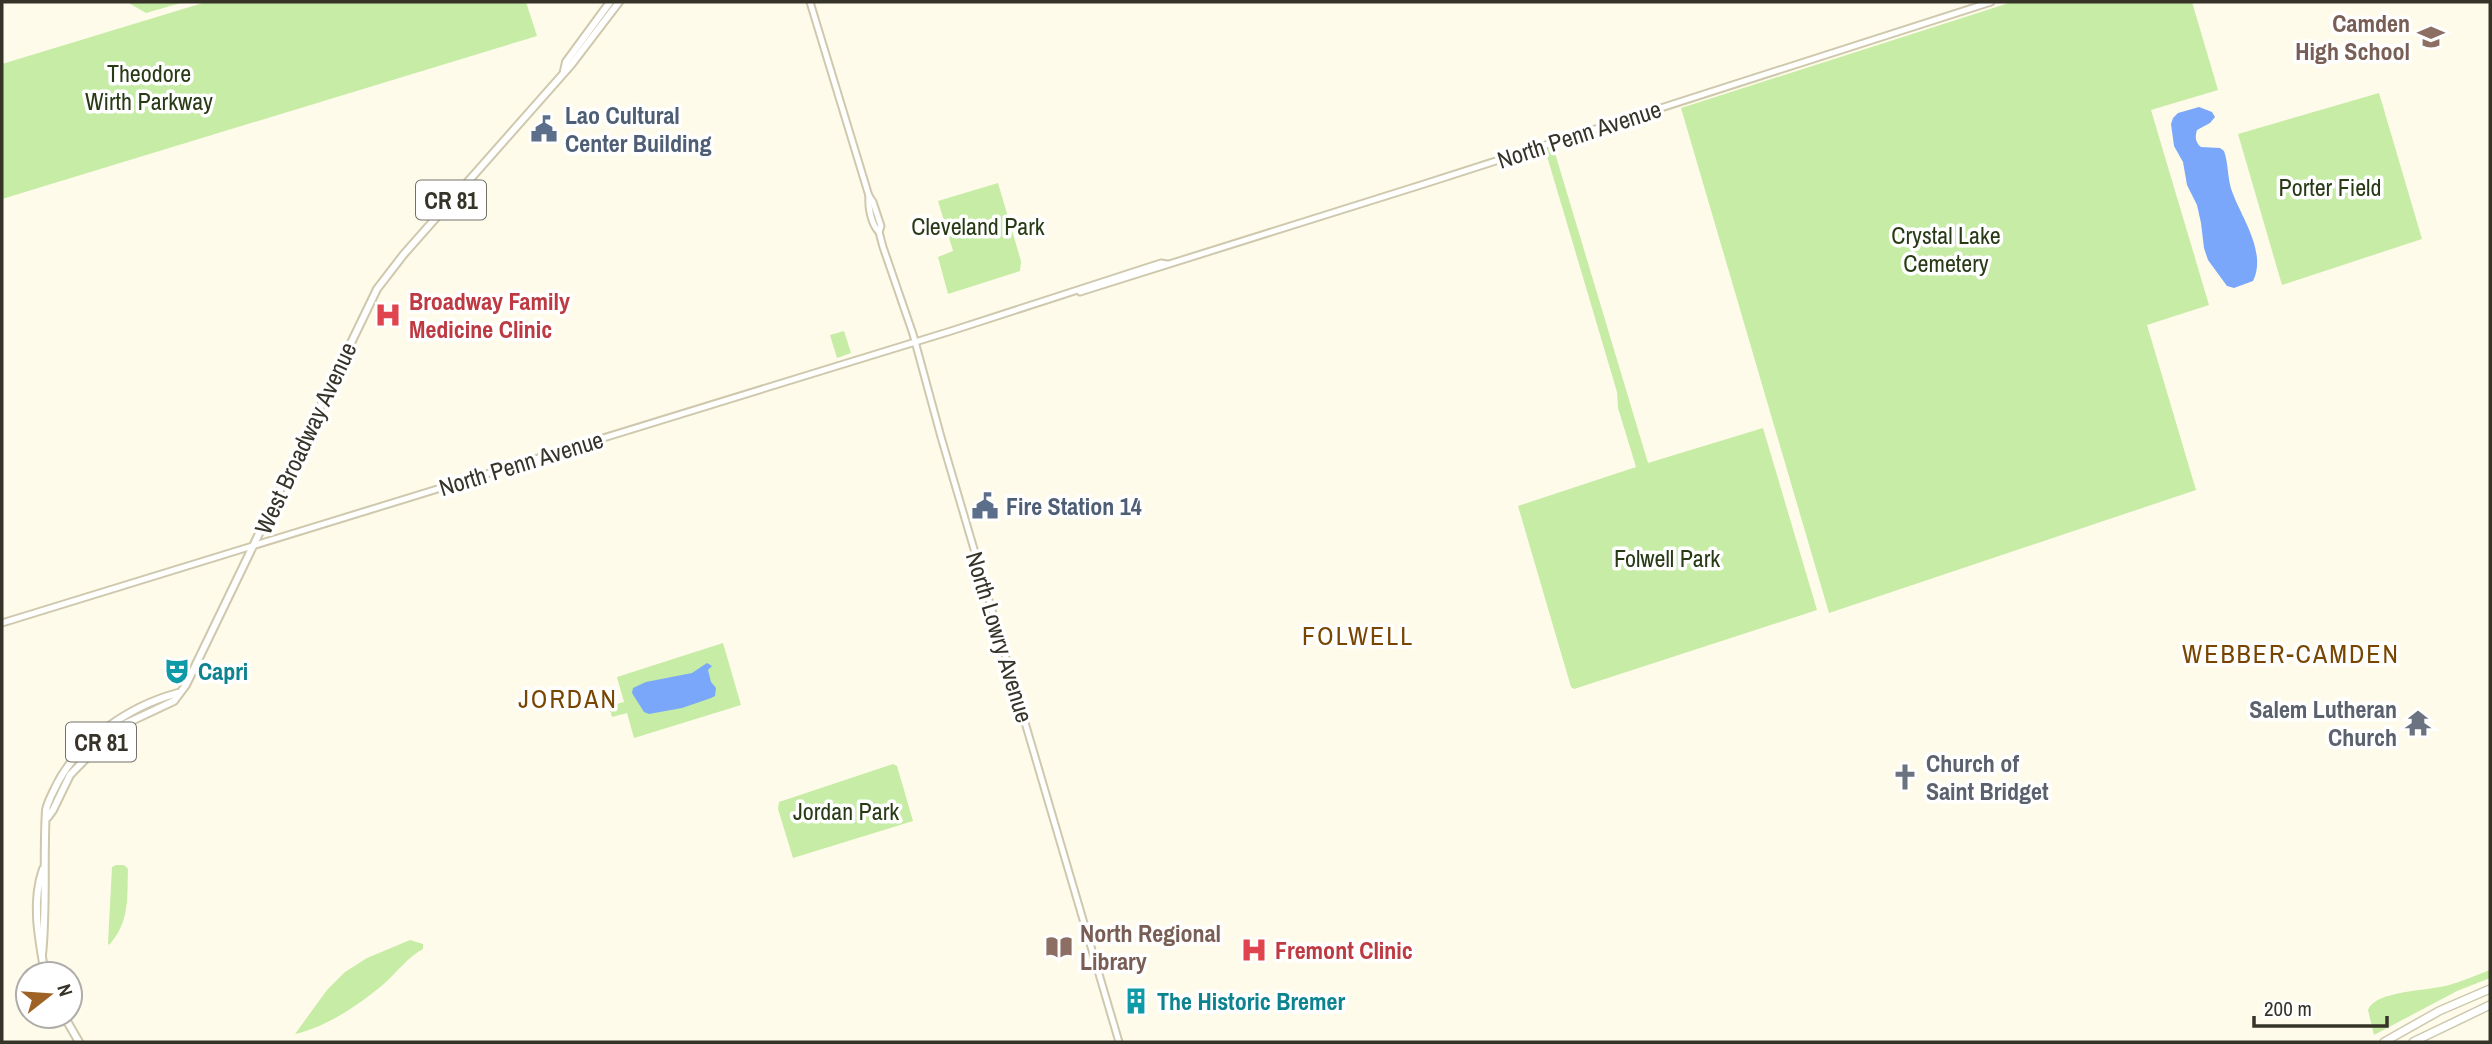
<svg xmlns="http://www.w3.org/2000/svg" width="2492" height="1044" font-family="'Archivo Narrow',sans-serif">
  <style>
    .green { fill: #c6eca6 }
    .water { fill: #7aa7f9 }
    .lines { fill: none; stroke-linecap: round; stroke-linejoin: round }
    .secondary-casing { stroke: #cec8ad; stroke-width: 9 }
    .primary-casing { stroke: #cec8ad; stroke-width: 10 }
    .motorway-casing { stroke: #cec8ad; stroke-width: 10 }
    .secondary { stroke: #fff; stroke-width: 5 }
    .primary { stroke: #fff; stroke-width: 6 }
    .motorway { stroke: #fff; stroke-width: 7 }
    .labels { text-anchor: middle; dominant-baseline: central; stroke-width: 7; stroke-linejoin: round; paint-order: stroke }
    .shield { fill: #fff; stroke: #727069; stroke-width: 2 }
    .shield-label { font-size: 23px; font-weight: bold; fill: #363329 }
    .education-label { font-size: 24px; font-weight: bold; fill: #785e54; stroke: #fff; text-anchor: end }
    .park-label { font-size: 24px; fill: #283b16; stroke: #fff }
    .service-label { font-size: 24px; font-weight: bold; fill: #4e5e75; stroke: #fff; text-anchor: start }
    .street-label { font-size: 24px; fill: #363329; stroke: #fff }
    .health-label { font-size: 24px; font-weight: bold; fill: #be3a42; stroke: #fff; text-anchor: start }
    .culture-label { font-size: 24px; font-weight: bold; fill: #0d838f; stroke: #fff; text-anchor: start }
    .worship-label { font-size: 24px; font-weight: bold; fill: #5b616d; stroke: #fff; text-anchor: end }
    .neighbourhood-label { font-size: 26px; letter-spacing: 2px; fill: #794602; stroke: #fff }
  </style>
  <rect width="100%" height="100%" fill="#fffbea"/>
  <g class="green">
    <path d="M 127,2 L 184,2 L 146,13 Z"/>
    <path d="M 206,2 L 526,2 L 537,36 L 2,199 L 2,64 Z"/>
    <path d="M 2012,2 L 2192,2 L 2218,90 L 2151,110 L 2209,305 L 2147,325 L 2196,490 L 1829,613 L 1681,108 Z"/>
    <path d="M 2379,93 L 2422,239 L 2282,285 L 2238,134 Z"/>
    <path d="M 1552,143 L 1648,463 L 1763,428 L 1817,610 L 1574,689 L 1571,687 L 1518,506 L 1636,467 L 1618,408 L 1617,392 L 1544,146 Z"/>
    <path d="M 998,183 L 1021,261 L 1020,271 L 948,294 L 938,257 L 953,251 L 938,201 Z"/>
    <path d="M 844,331 L 851,353 L 837,358 L 830,335 Z"/>
    <path d="M 723,643 L 741,705 L 634,738 L 627,713 L 612,717 L 609,706 L 624,702 L 617,677 Z"/>
    <path d="M 893,764 L 897,766 L 913,821 L 793,858 L 778,809 L 779,802 Z"/>
    <path d="M 116,865 L 124,865 L 128,869 C 127,898 130,922 109,945 L 108,943 L 112,867 Z"/>
    <path d="M 410,940 L 423,944 L 423,949 C 408,957 398,971 386,982 C 362,1003 327,1027 295,1034 L 327,990 L 345,972 L 367,958 Z"/>
    <path d="M 2490,970 L 2490,978 L 2457,991 L 2374,1035 L 2368,1010 C 2375,990 2430,991 2449,985 C 2463,981 2476,975 2490,970 Z"/>
  </g>
  <g class="water">
    <path d="M 2199,107 L 2212,112 L 2215,117 L 2210,123 L 2197,130 C 2195,137 2195,142 2201,147 L 2220,148 L 2224,151 C 2229,165 2227,180 2233,194 C 2242,218 2267,253 2253,281 L 2234,288 L 2227,286 L 2208,260 L 2204,248 L 2201,223 L 2197,205 L 2187,185 L 2183,162 L 2174,146 L 2171,124 L 2173,118 L 2178,113 Z"/>
    <path d="M 707,663 L 712,666 L 708,670 L 711,682 L 716,688 L 715,696 L 711,698 L 682,708 L 649,714 L 644,712 L 632,693 L 633,688 L 646,682 L 692,673 Z"/>
  </g>
  <g class="lines">
    <g class="secondary-casing">
      <g id="secondary">
        <path d="M 810,2 L 869,196 L 873,202 L 881,226 L 879,232 L 883,247 L 913,334 L 941,437 L 1119,1042"/>
        <path d="M 869,196 C 868,207 871,224 879,232"/>
        <path d="M 1080,292 L 1421,185 L 1991,2"/>
        <path d="M 2,623 L 951,331 L 1161,263 L 1167,264"/>
      </g>
    </g>
    <g class="primary-casing">
      <g id="primary">
        <path d="M 564,71 L 566,62 L 610,2"/>
        <path d="M 48,817 L 53,810 L 70,775 L 100,744 L 125,724 L 174,701 L 186,685 L 377,289 L 404,254 L 571,65 L 619,2"/>
        <path d="M 43,869 C 31,902 39,940 45,974"/>
        <path d="M 42,955 C 47,907 43,858 46,810 C 47,804 51,796 54,790 C 76,742 129,706 178,693"/>
        <path d="M 64,1016 L 79,1042"/>
      </g>
    </g>
    <g class="motorway-casing">
      <g id="motorway">
        <path d="M 2384,1042 L 2439,1011 L 2490,989"/>
        <path d="M 2413,1042 L 2490,1005"/>
      </g>
    </g>
    <use href="#secondary" class="secondary"/>
    <use href="#primary" class="primary"/>
    <use href="#motorway" class="motorway"/>
  </g>
  <defs>
    <g id="school-bare" transform="scale(2.1)"><path d="M0-5L7-2L0 1L-7-2ZM-4 1L0 2.5L4 1V4Q0 6-4 4Z" fill="#8d6e63" stroke="#fff" stroke-width="2.5" paint-order="stroke"/></g>
    <g id="civic-bare" transform="scale(2.1)"><path d="M-.6-6.5H3V-4.5H.6V-3L4-1V1h2V6H-6V1h2V-1L-.6-3ZM-1.2 2.5V6h2.4V2.5Z" fill="#5c6f8a" stroke="#fff" stroke-width="2.5" paint-order="stroke"/></g>
    <g id="hospital-bare" transform="scale(2.1)"><path d="M-5-5h3v3.5h4V-5h3V5h-3V1.5h-4V5h-3Z" fill="#e0444e" stroke="#fff" stroke-width="2.5" paint-order="stroke"/></g>
    <g id="theatre-bare" transform="scale(2.1)"><path d="M-5-5.5Q0-4 5-5.5V0Q5 5 0 6Q-5 5-5 0ZM-3.3-2.5H-1v1.5H-3.3ZM1-2.5H3.3v1.5H1ZM-2.8 1Q0 5.5 2.8 1Z" fill="#0f9aa8" stroke="#fff" stroke-width="2.5" paint-order="stroke"/></g>
    <g id="temple-bare" transform="scale(2.1)"><path d="M0-6L5-2H3V0L6.5 2.5H4V6H1.5V3h-3V6H-4V2.5H-6.5L-3 0V-2H-5Z" fill="#6b7280" stroke="#fff" stroke-width="2.5" paint-order="stroke"/></g>
    <g id="church-bare" transform="scale(2.1)"><path d="M-1.2-6h2.4v3.5h3.3v2.4h-3.3V6h-2.4V-.1h-3.3v-2.4h3.3Z" fill="#6b7280" stroke="#fff" stroke-width="2.5" paint-order="stroke"/></g>
    <g id="library-bare" transform="scale(2.1)"><path d="M-6-4Q-3-5.5-.7-3.5V5Q-3 3-6 4ZM6-4Q3-5.5 .7-3.5V5Q3 3 6 4Z" fill="#8d6e63" stroke="#fff" stroke-width="2.5" paint-order="stroke"/></g>
    <g id="building-bare" transform="scale(2.1)"><path d="M-4-6H4V6H1V3H-1V6H-4ZM-2.5-4.3h1.7v1.8h-1.7ZM.8-4.3h1.7v1.8H.8ZM-2.5-1h1.7V.8h-1.7ZM.8-1h1.7V.8H.8Z" fill="#0f9aa8" stroke="#fff" stroke-width="2.5" paint-order="stroke"/></g>
  </defs>
  <g fill-rule="evenodd">
    <use href="#school-bare" x="2431" y="37"/>
    <use href="#civic-bare" x="544" y="129"/>
    <use href="#hospital-bare" x="388" y="315"/>
    <use href="#civic-bare" x="985" y="506"/>
    <use href="#theatre-bare" x="177" y="671"/>
    <use href="#temple-bare" x="2418" y="723"/>
    <use href="#church-bare" x="1905" y="777"/>
    <use href="#library-bare" x="1059" y="947"/>
    <use href="#hospital-bare" x="1254" y="950"/>
    <use href="#building-bare" x="1136" y="1001"/>
  </g>
  <g class="labels">
    <g class="shield">
      <rect x="416" y="180.5" width="70" height="39" rx="5"/>
      <rect x="66" y="722.5" width="70" height="39" rx="5"/>
    </g>
    <g class="shield-label">
      <text x="451" y="200">CR 81</text>
      <text x="101" y="742">CR 81</text>
    </g>
    <g class="education-label">
      <text x="2410" y="23">Camden<tspan x="2410" dy="28">High School</tspan></text>
      <text x="1080" y="933" text-anchor="start">North Regional<tspan x="1080" dy="28">Library</tspan></text>
    </g>
    <g class="park-label">
      <text x="149" y="73">Theodore<tspan x="149" dy="28">Wirth Parkway</tspan></text>
      <text x="2330" y="187">Porter Field</text>
      <text x="978" y="226">Cleveland Park</text>
      <text x="1946" y="235">Crystal Lake<tspan x="1946" dy="28">Cemetery</tspan></text>
      <text x="1667" y="558">Folwell Park</text>
      <text x="846" y="811">Jordan Park</text>
    </g>
    <g class="service-label">
      <text x="565" y="115">Lao Cultural<tspan x="565" dy="28">Center Building</tspan></text>
      <text x="1006" y="506">Fire Station 14</text>
    </g>
    <g class="street-label">
      <text transform="translate(1579 134) rotate(-18)">North Penn Avenue</text>
      <text transform="translate(305 438) rotate(-65)">West Broadway Avenue</text>
      <text transform="translate(521 463) rotate(-17)">North Penn Avenue</text>
      <text transform="translate(1000 637) rotate(73)">North Lowry Avenue</text>
    </g>
    <g class="health-label">
      <text x="409" y="301">Broadway Family<tspan x="409" dy="28">Medicine Clinic</tspan></text>
      <text x="1275" y="950">Fremont Clinic</text>
    </g>
    <g class="culture-label">
      <text x="198" y="671">Capri</text>
      <text x="1157" y="1001">The Historic Bremer</text>
    </g>
    <g class="worship-label">
      <text x="2397" y="709">Salem Lutheran<tspan x="2397" dy="28">Church</tspan></text>
      <text x="1926" y="763" text-anchor="start">Church of<tspan x="1926" dy="28">Saint Bridget</tspan></text>
    </g>
    <g class="neighbourhood-label">
      <text x="1358" y="635">FOLWELL</text>
      <text x="2291" y="653">WEBBER-CAMDEN</text>
      <text x="568" y="698">JORDAN</text>
    </g>
  </g>
  <rect width="2492" height="1044" fill="none" stroke="#363329" stroke-width="7"/>
  <g transform="translate(49 995) rotate(73)"><circle r="33" fill="#ffffff" stroke="#afada9" stroke-width="2"/>
  <path d="M0-5L12 26L0 18L-12 26Z" fill="#9e6324"/>
  <text y="-10" font-size="19" font-weight="bold" text-anchor="middle" fill="#363329">N</text>
  </g>
  <path d="M2254 1016v10h133v-10" fill="none" stroke="#363329" stroke-width="3.5"/>
  <text x="2264" y="1016" font-size="21" fill="#363329" stroke="#ffffff" stroke-width="5" paint-order="stroke">200 m</text>
</svg>
